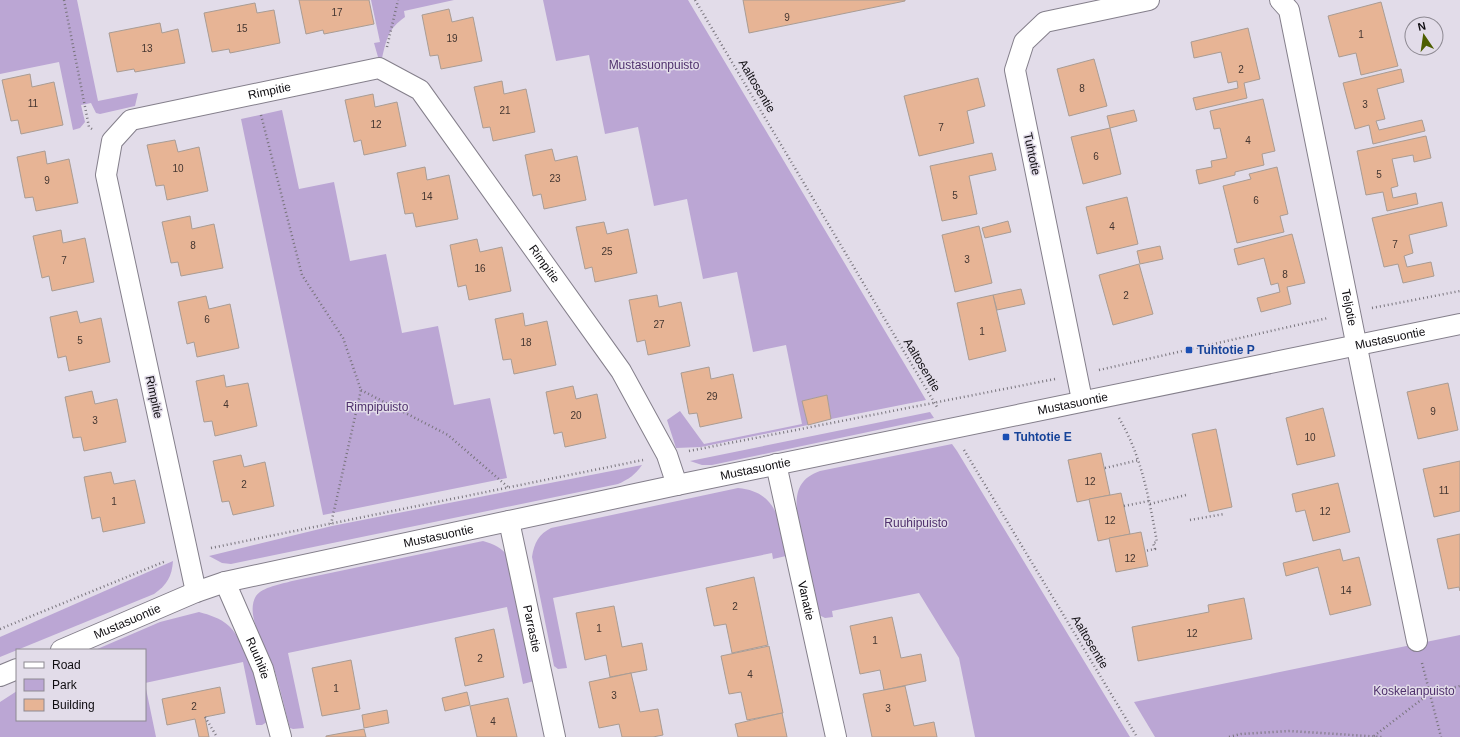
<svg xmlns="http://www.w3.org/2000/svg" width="1460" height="737" font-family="Helvetica,sans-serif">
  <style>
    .green { fill: #bba6d4 }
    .building { fill: #e7b495; stroke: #a99c94 }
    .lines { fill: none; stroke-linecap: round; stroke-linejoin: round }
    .minor-casing { stroke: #847f8b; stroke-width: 22 }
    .path { stroke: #78747c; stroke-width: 2.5; stroke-dasharray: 1 3; stroke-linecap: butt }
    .minor { stroke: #fff; stroke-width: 20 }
    .transit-dot { fill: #1a4fb4; stroke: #e2dce9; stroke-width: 1.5 }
    .labels { text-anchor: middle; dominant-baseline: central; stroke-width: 3; stroke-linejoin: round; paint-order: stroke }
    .number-label { font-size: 10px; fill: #443631 }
    .park-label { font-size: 12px; fill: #4f306c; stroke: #e2dce9 }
    .street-label { font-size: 12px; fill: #0e0c10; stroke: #e2dce9 }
    .transit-label { font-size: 12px; font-weight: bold; fill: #164399; stroke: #e2dce9; text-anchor: start }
  </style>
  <rect width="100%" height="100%" fill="#e2dce9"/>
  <g class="green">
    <path d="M 0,0 L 77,0 L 98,101 L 138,93 L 135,106 L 100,114 L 96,113 L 91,103 L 81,105 L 85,122 L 80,128 L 73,130 L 59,62 L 0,74 Z"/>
    <path d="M 371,0 L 454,0 L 404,11 L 405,17 C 388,29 387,38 382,58 L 378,57 L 374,43 L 380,42 Z"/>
    <path d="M 543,0 L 688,0 L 926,400 L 831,419 L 827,395 L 802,401 L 808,425 L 701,447 L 676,448 L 667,420 L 680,411 L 704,444 L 802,424 L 786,345 L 753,352 L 737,272 L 703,279 L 687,199 L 654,206 L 638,127 L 605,134 L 589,55 L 556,61 Z"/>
    <path d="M 282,110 L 299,189 L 334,182 L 350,261 L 386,254 L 402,333 L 438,326 L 454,405 L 490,398 L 507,478 L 323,515 L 241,119 Z"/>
    <path d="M 930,412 L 934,418 L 712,465 L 702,465 L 690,461 Z"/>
    <path d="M 952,444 L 957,451 L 1130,737 L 975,737 L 959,658 L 919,593 L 832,611 L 833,617 L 825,618 L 819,615 L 797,512 C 795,491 800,478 820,471 Z"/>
    <path d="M 642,465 C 635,475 629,479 618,484 L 231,564 L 222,563 L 209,556 L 332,526 Z"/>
    <path d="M 738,488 C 779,492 780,523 786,556 L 773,559 L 772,553 L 553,598 L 567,668 L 558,669 L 554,666 L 532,557 C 534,543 539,534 551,528 Z"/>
    <path d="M 483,541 C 494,544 502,548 509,557 L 534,681 L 523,684 L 507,607 L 288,653 L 304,728 L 293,729 L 290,728 C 284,707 280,686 273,666 C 267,647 244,616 256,596 C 262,587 282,584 292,581 Z"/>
    <path d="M 173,561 C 172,576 167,585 154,594 L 0,657 L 0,637 Z"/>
    <path d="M 199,612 C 210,615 220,618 229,626 C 247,643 265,698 267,722 L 262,725 L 256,725 L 243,662 L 145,683 L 145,650 L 95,650 L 160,622 Z"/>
    <path d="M 1460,635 L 1460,737 L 1155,737 L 1134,702 Z"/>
    <path d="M 145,684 L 156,737 L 0,737 L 0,702 L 17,691 L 17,720 L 145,720 Z"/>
  </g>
  <g class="building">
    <path d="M 299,0 L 369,0 L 374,24 L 324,34 L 323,30 L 306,34 Z"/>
    <path d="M 743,0 L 905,0 L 905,1 L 749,33 Z"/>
    <path d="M 1381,2 L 1398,66 L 1361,75 L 1356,53 L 1339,57 L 1328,16 Z"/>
    <path d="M 255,3 L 257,13 L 274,10 L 280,43 L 230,53 L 229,49 L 212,52 L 204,13 Z"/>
    <path d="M 449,9 L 452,22 L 473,17 L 482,61 L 441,69 L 438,55 L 430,56 L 422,15 Z"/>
    <path d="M 160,23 L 162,33 L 178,29 L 185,63 L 135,72 L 134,69 L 117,72 L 109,33 Z"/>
    <path d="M 1248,28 L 1260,79 L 1244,83 L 1247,98 L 1196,110 L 1193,98 L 1238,88 L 1237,81 L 1228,83 L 1221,52 L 1194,58 L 1191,42 Z"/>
    <path d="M 1094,59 L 1107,106 L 1069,116 L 1057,69 Z"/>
    <path d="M 1401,69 L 1404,82 L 1377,89 L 1385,119 L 1376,121 L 1379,130 L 1422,120 L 1425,131 L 1373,144 L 1369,125 L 1355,129 L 1343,83 Z"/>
    <path d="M 30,74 L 32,87 L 54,82 L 63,125 L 21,134 L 18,120 L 11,121 L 2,80 Z"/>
    <path d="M 978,78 L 985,106 L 967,111 L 974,143 L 919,156 L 904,96 Z"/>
    <path d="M 502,81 L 504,94 L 526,89 L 535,132 L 493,141 L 490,127 L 483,128 L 474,87 Z"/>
    <path d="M 373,94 L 375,107 L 397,102 L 406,146 L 364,155 L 361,140 L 354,142 L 345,100 Z"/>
    <path d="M 1263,99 L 1275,151 L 1262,154 L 1264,165 L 1235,172 L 1235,175 L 1199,184 L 1196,170 L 1212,167 L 1211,161 L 1227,158 L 1220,128 L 1214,129 L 1210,111 Z"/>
    <path d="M 1134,110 L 1137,121 L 1110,128 L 1107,116 Z"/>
    <path d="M 1110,128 L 1121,174 L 1083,184 L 1071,137 Z"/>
    <path d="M 1426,136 L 1431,158 L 1414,162 L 1413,155 L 1392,159 L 1398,186 L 1391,188 L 1393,198 L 1416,193 L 1418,204 L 1387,211 L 1383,192 L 1366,195 L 1357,151 Z"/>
    <path d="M 175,140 L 178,152 L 199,147 L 208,191 L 167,200 L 164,185 L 156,186 L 147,145 Z"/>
    <path d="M 552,149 L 555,161 L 577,156 L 586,200 L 544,209 L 541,194 L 533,196 L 525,155 Z"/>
    <path d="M 45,151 L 47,164 L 69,159 L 78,203 L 36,211 L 33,197 L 25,198 L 17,157 Z"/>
    <path d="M 992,153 L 996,170 L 969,176 L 977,214 L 942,221 L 930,166 Z"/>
    <path d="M 425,167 L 427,180 L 449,175 L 458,219 L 416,227 L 413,213 L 405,214 L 397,173 Z"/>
    <path d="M 1277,167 L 1288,214 L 1280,216 L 1284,232 L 1237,243 L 1223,186 L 1251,179 L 1249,174 Z"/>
    <path d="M 1127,197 L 1138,244 L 1097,254 L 1086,207 Z"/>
    <path d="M 1442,202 L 1447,226 L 1409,235 L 1413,253 L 1404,256 L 1407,267 L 1431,262 L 1434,276 L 1403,283 L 1398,264 L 1384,267 L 1372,218 Z"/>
    <path d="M 190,216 L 192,229 L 214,224 L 223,268 L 181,276 L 178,262 L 171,263 L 162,222 Z"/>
    <path d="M 1008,221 L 1011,232 L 985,238 L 982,228 Z"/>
    <path d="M 604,222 L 607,234 L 628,229 L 637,273 L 595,282 L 592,267 L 585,269 L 576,227 Z"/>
    <path d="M 979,226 L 992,283 L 955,292 L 942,235 Z"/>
    <path d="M 61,230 L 63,243 L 85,238 L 94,282 L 52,291 L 49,276 L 42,278 L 33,236 Z"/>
    <path d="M 1292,234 L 1305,283 L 1287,287 L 1291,304 L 1261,312 L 1257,298 L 1280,292 L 1278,283 L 1271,285 L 1264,258 L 1238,265 L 1234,249 Z"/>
    <path d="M 477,239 L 480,252 L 502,247 L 511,291 L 469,300 L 466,285 L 458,287 L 450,245 Z"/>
    <path d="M 1160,246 L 1163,259 L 1140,264 L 1137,251 Z"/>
    <path d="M 1139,264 L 1153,314 L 1113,325 L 1099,275 Z"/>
    <path d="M 1021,289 L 1025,304 L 997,310 L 993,295 Z"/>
    <path d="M 657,295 L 659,307 L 681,302 L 690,346 L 648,355 L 645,340 L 637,342 L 629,300 Z"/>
    <path d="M 993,295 L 1006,351 L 969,360 L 957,303 Z"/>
    <path d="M 206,296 L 209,309 L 230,304 L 239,348 L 197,357 L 194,342 L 187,344 L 178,302 Z"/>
    <path d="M 77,311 L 80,323 L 101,318 L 110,362 L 69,371 L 66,356 L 58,358 L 50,317 Z"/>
    <path d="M 523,313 L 525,326 L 547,321 L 556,365 L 514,374 L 511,359 L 503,360 L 495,319 Z"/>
    <path d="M 709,367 L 711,379 L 733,374 L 742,418 L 700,427 L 697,413 L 689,414 L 681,373 Z"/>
    <path d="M 224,375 L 226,387 L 248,383 L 257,426 L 215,436 L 212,421 L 204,422 L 196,381 Z"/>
    <path d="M 1448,383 L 1458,430 L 1418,439 L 1407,392 Z"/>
    <path d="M 573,386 L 576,399 L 597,394 L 606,438 L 565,447 L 562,432 L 554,434 L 546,392 Z"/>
    <path d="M 92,391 L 95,404 L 117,399 L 126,442 L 84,451 L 81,437 L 73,438 L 65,397 Z"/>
    <path d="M 827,395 L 831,419 L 808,425 L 802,401 Z"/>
    <path d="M 1323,408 L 1335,456 L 1297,465 L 1286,418 Z"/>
    <path d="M 1216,429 L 1232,507 L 1209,512 L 1192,434 Z"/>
    <path d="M 1101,453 L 1110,495 L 1077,502 L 1068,460 Z"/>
    <path d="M 241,455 L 244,467 L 265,462 L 274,506 L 233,515 L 229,501 L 222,502 L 213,461 Z"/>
    <path d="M 1460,461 L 1460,511 L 1434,517 L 1423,469 Z"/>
    <path d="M 111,472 L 114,484 L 135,480 L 145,523 L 103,532 L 100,517 L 92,519 L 84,477 Z"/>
    <path d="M 1338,483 L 1350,532 L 1313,541 L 1305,510 L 1296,512 L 1292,494 Z"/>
    <path d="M 1121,493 L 1130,534 L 1098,541 L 1089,499 Z"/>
    <path d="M 1141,532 L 1148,566 L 1116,572 L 1109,538 Z"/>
    <path d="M 1460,534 L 1460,591 L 1459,587 L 1448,589 L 1437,539 Z"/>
    <path d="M 1340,549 L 1343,561 L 1359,557 L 1371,605 L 1330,615 L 1318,567 L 1286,576 L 1283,563 Z"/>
    <path d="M 754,577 L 768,645 L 732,653 L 726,624 L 714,626 L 706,588 Z"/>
    <path d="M 1244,598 L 1252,639 L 1138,661 L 1132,627 L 1209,612 L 1208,605 Z"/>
    <path d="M 614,606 L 622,647 L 642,643 L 647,670 L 610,677 L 606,655 L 585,660 L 576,613 Z"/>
    <path d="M 892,617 L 901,658 L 921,654 L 926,681 L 884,690 L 880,670 L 860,674 L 850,626 Z"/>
    <path d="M 494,629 L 504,677 L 465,686 L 455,638 Z"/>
    <path d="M 769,646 L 783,713 L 747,720 L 741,692 L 729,694 L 721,656 Z"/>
    <path d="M 351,660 L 360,709 L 322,716 L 312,668 Z"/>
    <path d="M 631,673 L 640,712 L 658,709 L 663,735 L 653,737 L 622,737 L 619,724 L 599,728 L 589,682 Z"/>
    <path d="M 905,686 L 914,726 L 934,722 L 937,737 L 872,737 L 863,694 Z"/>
    <path d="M 220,687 L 225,713 L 205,717 L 209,737 L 199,737 L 195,719 L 167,725 L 162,699 Z"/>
    <path d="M 467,692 L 470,705 L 445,711 L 442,698 Z"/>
    <path d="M 508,698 L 517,737 L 477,737 L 470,706 Z"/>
    <path d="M 387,710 L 389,723 L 364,728 L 362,715 Z"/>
    <path d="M 782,713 L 787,737 L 738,737 L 735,724 Z"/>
    <path d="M 364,729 L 366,737 L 326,737 L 326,736 Z"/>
  </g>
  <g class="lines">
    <g class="minor-casing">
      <g id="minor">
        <path id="s1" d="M 1280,0 L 1289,10 C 1332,220 1373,431 1417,641"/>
        <path d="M 1082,400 L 1015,70 L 1024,42 L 1045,22 L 1149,0"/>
        <path id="s2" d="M 776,464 L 836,737"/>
        <path id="s3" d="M 509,521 L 555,737"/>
        <path id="s4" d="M 225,582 L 263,669 L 281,737"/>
        <path id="s5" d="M 196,592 L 106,175 L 112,141 L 131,120 L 379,68 L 420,90 L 621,371 L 667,455 L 677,485"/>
        <path id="s6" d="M 61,650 L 196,592 L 225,582 L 677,485 L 1460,324"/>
        <path d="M 0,676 L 17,669"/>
      </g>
    </g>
    <g class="path">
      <path d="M 64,0 L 89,127 L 92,129"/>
      <path d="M 695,0 L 937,407"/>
      <path d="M 387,47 L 398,0"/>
      <path d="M 261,115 L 302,275 L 343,338 L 361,390 L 331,524"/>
      <path d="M 1372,308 L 1460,291"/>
      <path d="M 1099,370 L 1328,318"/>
      <path d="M 361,390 L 448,435 L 508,487"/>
      <path d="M 1119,418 C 1142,457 1149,499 1157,542 L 1153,543 L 1155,549 L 1145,551"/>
      <path d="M 964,450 L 1137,737"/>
      <path d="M 689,451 L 1055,379"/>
      <path d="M 1105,468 L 1139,460"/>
      <path d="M 1150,504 L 1186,495"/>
      <path d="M 1124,506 L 1149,501"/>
      <path d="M 1190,520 L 1224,514"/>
      <path d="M 211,548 L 643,460"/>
      <path d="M 0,629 L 166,561"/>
      <path d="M 1422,663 L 1441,737"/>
      <path d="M 205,717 L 217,737"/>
      <path d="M 1374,736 L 1430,693 L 1460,686"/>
      <path d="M 1229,737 L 1241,734 L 1290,731 L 1382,737"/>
    </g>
    <use href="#minor" class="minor"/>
  </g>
  <g class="transit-dot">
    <rect x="1185" y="346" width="8" height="8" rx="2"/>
    <rect x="1002" y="433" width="8" height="8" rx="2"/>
  </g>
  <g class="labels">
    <g class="number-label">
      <text x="337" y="12">17</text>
      <text x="787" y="17">9</text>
      <text x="242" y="28">15</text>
      <text x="1361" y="34">1</text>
      <text x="452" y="38">19</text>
      <text x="147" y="48">13</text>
      <text x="1241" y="69">2</text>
      <text x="1082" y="88">8</text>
      <text x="33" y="103">11</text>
      <text x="1365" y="104">3</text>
      <text x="505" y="110">21</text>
      <text x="376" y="124">12</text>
      <text x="941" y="127">7</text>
      <text x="1248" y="140">4</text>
      <text x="1096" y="156">6</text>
      <text x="178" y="168">10</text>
      <text x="1379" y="174">5</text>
      <text x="555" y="178">23</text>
      <text x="47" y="180">9</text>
      <text x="955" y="195">5</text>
      <text x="427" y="196">14</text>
      <text x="1256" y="200">6</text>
      <text x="1112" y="226">4</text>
      <text x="1395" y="244">7</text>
      <text x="193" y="245">8</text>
      <text x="607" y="251">25</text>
      <text x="967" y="259">3</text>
      <text x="64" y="260">7</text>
      <text x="480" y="268">16</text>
      <text x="1285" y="274">8</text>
      <text x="1126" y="295">2</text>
      <text x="207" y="319">6</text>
      <text x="659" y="324">27</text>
      <text x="982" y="331">1</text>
      <text x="80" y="340">5</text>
      <text x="526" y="342">18</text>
      <text x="712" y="396">29</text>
      <text x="226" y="404">4</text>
      <text x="1433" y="411">9</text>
      <text x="576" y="415">20</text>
      <text x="95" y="420">3</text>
      <text x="1310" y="437">10</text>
      <text x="1090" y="481">12</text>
      <text x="244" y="484">2</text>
      <text x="1444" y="490">11</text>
      <text x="114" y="501">1</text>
      <text x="1325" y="511">12</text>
      <text x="1110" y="520">12</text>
      <text x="1130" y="558">12</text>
      <text x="1346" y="590">14</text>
      <text x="735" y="606">2</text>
      <text x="599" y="628">1</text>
      <text x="1192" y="633">12</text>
      <text x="875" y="640">1</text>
      <text x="480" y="658">2</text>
      <text x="750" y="674">4</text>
      <text x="336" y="688">1</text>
      <text x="614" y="695">3</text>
      <text x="194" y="706">2</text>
      <text x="888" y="708">3</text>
      <text x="493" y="721">4</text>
    </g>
    <g class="park-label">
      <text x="654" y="65">Mustasuonpuisto</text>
      <text x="377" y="407">Rimpipuisto</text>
      <text x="916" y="523">Ruuhipuisto</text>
      <text x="1414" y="691">Koskelanpuisto</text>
    </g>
    <g class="street-label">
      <text transform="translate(757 86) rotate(59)">Aaltosentie</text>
      <text stroke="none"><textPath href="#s5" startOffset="631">Rimpitie</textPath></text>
      <text transform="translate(1032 154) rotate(78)">Tuhtotie</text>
      <text stroke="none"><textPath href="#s5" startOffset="1003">Rimpitie</textPath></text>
      <text stroke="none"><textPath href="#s1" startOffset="317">Teljotie</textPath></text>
      <text stroke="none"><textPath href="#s6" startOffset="1368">Mustasuontie</textPath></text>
      <text transform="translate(922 365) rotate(59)">Aaltosentie</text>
      <text transform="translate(154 397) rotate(78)">Rimpitie</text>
      <text stroke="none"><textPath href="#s6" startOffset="1044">Mustasuontie</textPath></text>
      <text stroke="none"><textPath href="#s6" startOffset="720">Mustasuontie</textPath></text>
      <text stroke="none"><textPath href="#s6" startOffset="396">Mustasuontie</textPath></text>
      <text stroke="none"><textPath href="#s2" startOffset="140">Vanatie</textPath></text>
      <text stroke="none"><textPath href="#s6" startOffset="72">Mustasuontie</textPath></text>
      <text stroke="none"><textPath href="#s3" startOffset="110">Parrastie</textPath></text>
      <text transform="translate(1090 642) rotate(59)">Aaltosentie</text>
      <text stroke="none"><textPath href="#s4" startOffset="83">Ruuhitie</textPath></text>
    </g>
    <g class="transit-label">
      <text x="1197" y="350">Tuhtotie P</text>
      <text x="1014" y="437">Tuhtotie E</text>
    </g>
  </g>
  <rect x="16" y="649" width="130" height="72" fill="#e2dce9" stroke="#8d8992"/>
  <rect x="24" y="662" width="20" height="6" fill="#ffffff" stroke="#8d8992"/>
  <text x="52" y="669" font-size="12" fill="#0e0c10">Road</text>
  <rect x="24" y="679" width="20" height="12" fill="#bba6d4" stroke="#8d8992"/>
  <text x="52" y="689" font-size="12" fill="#0e0c10">Park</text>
  <rect x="24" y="699" width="20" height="12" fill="#e7b495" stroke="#8d8992"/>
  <text x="52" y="709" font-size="12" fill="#0e0c10">Building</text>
  <g transform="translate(1424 36) rotate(347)"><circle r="19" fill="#e2dce9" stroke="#8d8992"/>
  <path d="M0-3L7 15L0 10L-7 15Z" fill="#4d5e00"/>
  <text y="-6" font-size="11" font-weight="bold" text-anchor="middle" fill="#0e0c10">N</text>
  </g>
</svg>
